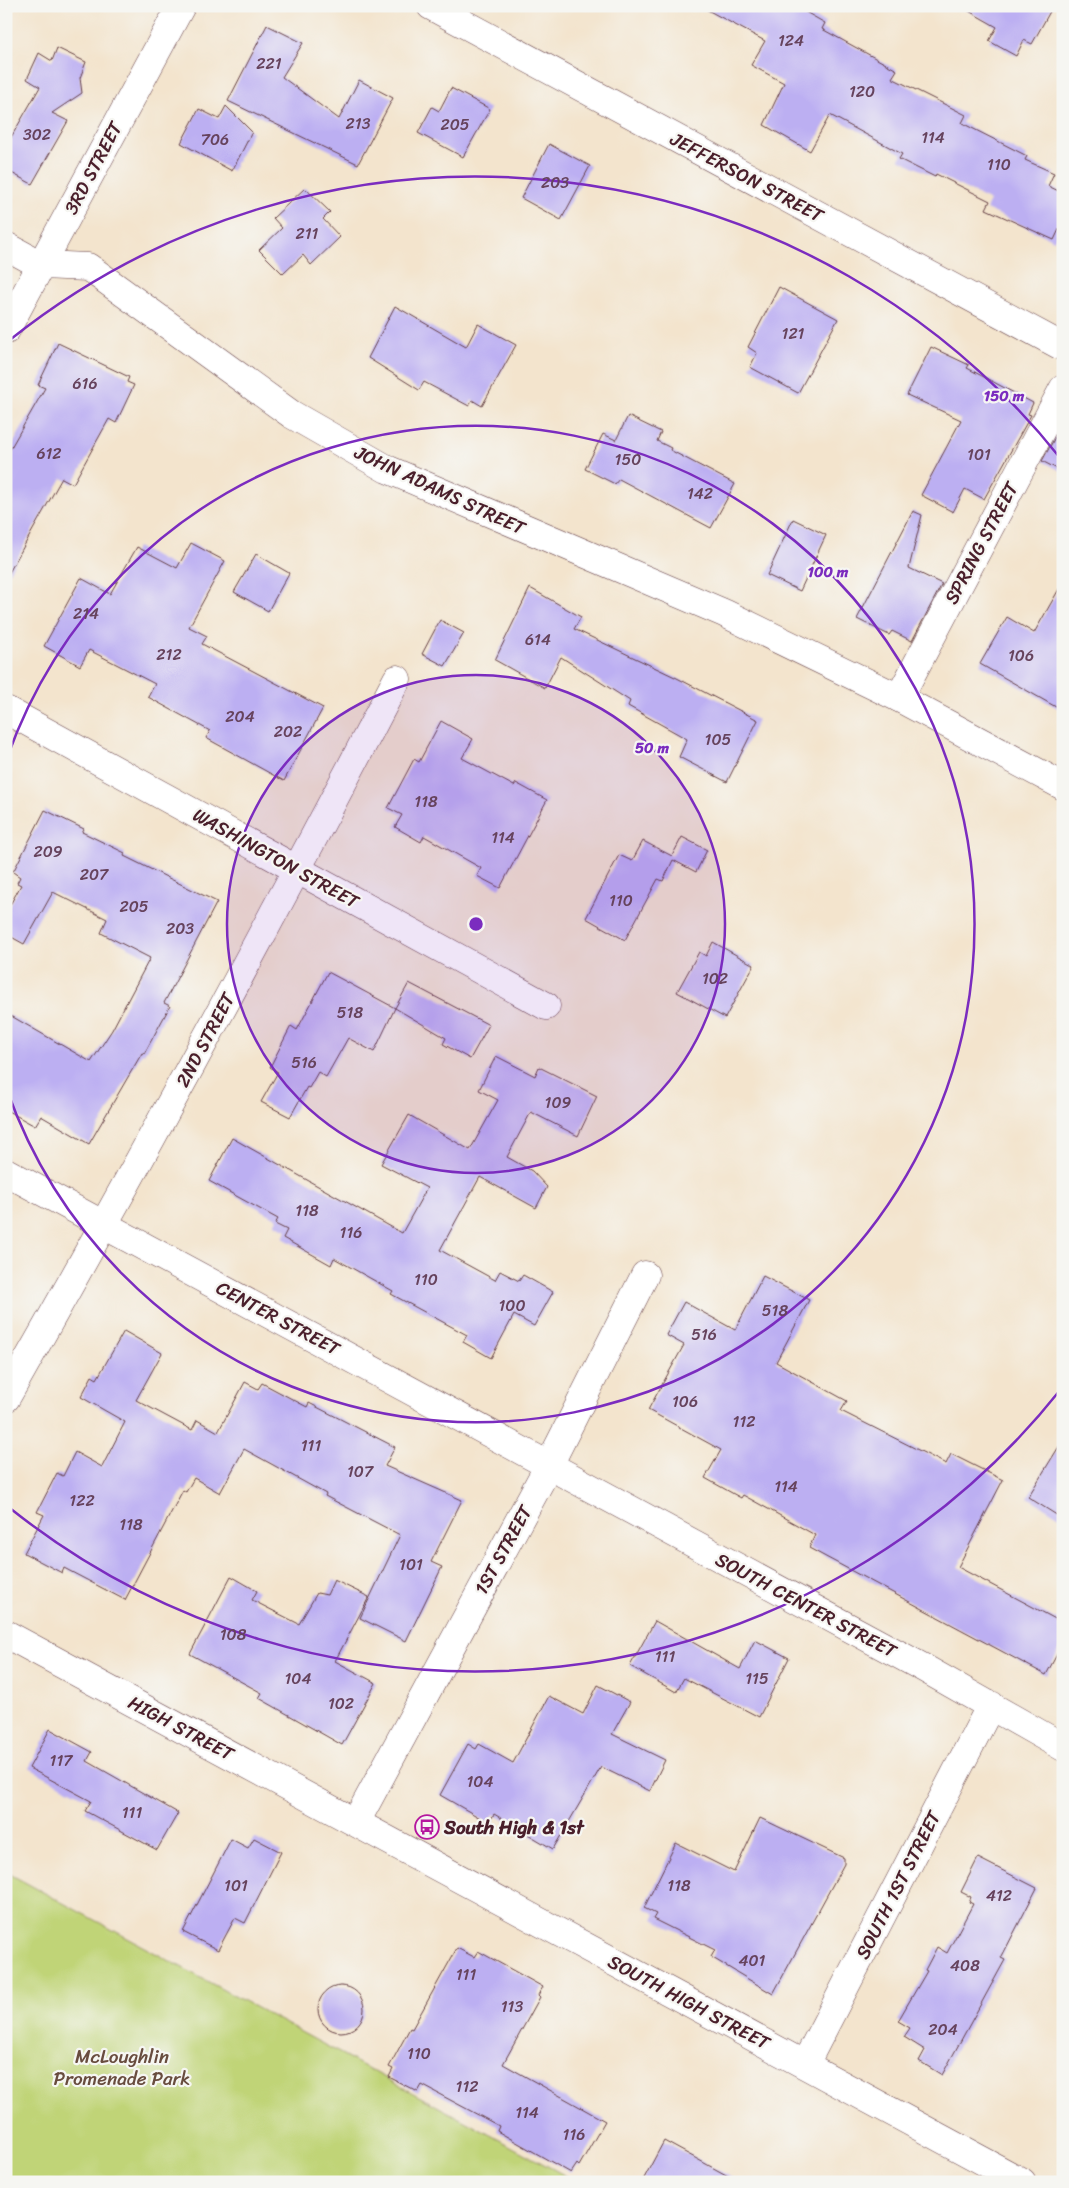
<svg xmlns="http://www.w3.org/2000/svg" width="1069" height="2188" font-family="Sriracha,sans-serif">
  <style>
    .green { fill: #c0d477; stroke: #857a51 }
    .building { fill: #bcaff2 }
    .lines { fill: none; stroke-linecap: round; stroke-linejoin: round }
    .minor-casing { stroke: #633d43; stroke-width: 29 }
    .tertiary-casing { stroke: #633d43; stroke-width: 29 }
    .minor { stroke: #fff; stroke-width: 28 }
    .tertiary { stroke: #fff; stroke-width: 28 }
    .ring { fill: none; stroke: #7b2cbf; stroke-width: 2.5 }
    .labels { text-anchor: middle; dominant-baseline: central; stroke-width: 4.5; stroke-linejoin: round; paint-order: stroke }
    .number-label { font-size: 16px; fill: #66435d }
    .street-label { font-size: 19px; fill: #4a1f2b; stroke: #f6f6f2 }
    .poi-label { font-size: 19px; font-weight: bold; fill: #4a1f2b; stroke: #f6f6f2; text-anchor: start }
    .park-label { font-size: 19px; fill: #684c3e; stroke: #f6f6f2 }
    .centre { fill: #7b2cbf; stroke: #f6f6f2; stroke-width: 2.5 }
    .ring-label { font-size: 15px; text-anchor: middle; font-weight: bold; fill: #7b2cbf; stroke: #f6f6f2; stroke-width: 4.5; stroke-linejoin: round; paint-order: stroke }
  </style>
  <rect width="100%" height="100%" fill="#f6f6f2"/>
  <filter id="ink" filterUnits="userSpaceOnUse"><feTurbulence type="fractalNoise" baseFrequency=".02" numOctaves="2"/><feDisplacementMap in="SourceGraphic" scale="10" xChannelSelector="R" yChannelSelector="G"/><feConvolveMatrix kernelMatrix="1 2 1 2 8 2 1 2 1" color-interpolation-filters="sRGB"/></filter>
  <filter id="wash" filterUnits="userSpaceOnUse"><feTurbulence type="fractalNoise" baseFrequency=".0096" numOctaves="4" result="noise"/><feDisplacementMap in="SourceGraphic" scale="20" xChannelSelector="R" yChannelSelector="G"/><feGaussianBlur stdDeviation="1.12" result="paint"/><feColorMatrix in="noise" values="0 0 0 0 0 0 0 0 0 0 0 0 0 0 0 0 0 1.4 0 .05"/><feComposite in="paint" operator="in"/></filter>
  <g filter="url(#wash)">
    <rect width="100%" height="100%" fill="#f3e4cd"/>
    <path class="green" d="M 6,1872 L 577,2182 L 6,2182 Z"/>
    <g id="blocks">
      <g class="building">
        <path d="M 700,6 L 795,6 L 825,23 L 822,29 L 897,70 L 892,78 L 966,115 L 962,123 L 1027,156 L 1025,160 L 1054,173 L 1048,186 L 1063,193 L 1063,221 L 1054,240 L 986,209 L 990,201 L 936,174 L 935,177 L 899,159 L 902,154 L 830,115 L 810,151 L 764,125 L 784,83 L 751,65 L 765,41 Z"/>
        <path d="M 960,6 L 1053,6 L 1032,44 L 1024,40 L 1016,56 L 989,41 L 997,27 Z"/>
        <path d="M 267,25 L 303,43 L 282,77 L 339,119 L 359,80 L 393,98 L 358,164 L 228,101 Z"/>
        <path d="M 57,48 L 86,62 L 80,78 L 82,93 L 52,113 L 68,121 L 32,184 L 6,170 L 6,146 L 40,87 L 27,79 L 39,53 L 52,61 Z"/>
        <path d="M 451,88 L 490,109 L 463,157 L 418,133 L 432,107 L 439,111 Z"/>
        <path d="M 226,106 L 252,132 L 232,171 L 181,143 L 199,109 L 219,119 Z"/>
        <path d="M 549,144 L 590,166 L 561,220 L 521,198 Z"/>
        <path d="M 305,188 L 330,212 L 323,219 L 340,237 L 311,265 L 303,255 L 283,274 L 259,250 L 282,228 L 273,218 Z"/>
        <path d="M 779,287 L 838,319 L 798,393 L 750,367 L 757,353 L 748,347 Z"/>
        <path d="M 395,306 L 466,347 L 478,324 L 516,345 L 482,406 L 472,400 L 469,406 L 424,382 L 419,390 L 368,358 Z"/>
        <path d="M 58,343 L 129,377 L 127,382 L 134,385 L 116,423 L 109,419 L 73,484 L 62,478 L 6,578 L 6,456 L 45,388 L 38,385 Z"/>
        <path d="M 931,347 L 969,365 L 967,368 L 1033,403 L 1028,414 L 1031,415 L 984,499 L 965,489 L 953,512 L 921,495 L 961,420 L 907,395 Z"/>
        <path d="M 628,416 L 661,432 L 657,441 L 671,448 L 670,450 L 735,484 L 711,528 L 619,479 L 615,484 L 585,469 L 603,434 L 616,440 Z"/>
        <path d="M 1059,430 L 1063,432 L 1063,472 L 1042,461 Z"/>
        <path d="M 913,511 L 922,515 L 909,568 L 942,584 L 912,641 L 892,631 L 889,635 L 857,619 Z"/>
        <path d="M 793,519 L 826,535 L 800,591 L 767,575 Z"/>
        <path d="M 191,543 L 225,561 L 189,627 L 207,636 L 202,644 L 323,708 L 284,781 L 206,738 L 210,731 L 148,697 L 155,684 L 89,650 L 80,666 L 44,646 L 81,578 L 110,594 L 137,547 L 177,568 Z"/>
        <path d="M 256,554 L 289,573 L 268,611 L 234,592 Z"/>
        <path d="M 1063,582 L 1063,711 L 980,664 L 1007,617 L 1034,633 Z"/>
        <path d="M 530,588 L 581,617 L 574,629 L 677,678 L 758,720 L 727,782 L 679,757 L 687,739 L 628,706 L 630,701 L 561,657 L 545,688 L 495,660 Z"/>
        <path d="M 440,620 L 464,633 L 445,666 L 422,654 Z"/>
        <path d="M 441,721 L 473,739 L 462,758 L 514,786 L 516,783 L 547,800 L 500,888 L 477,876 L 481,868 L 424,836 L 421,842 L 395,827 L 402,815 L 388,808 L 414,759 L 419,762 Z"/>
        <path d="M 45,810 L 84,829 L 82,832 L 125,853 L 124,856 L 217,902 L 164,1003 L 170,1006 L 144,1054 L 142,1053 L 89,1144 L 41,1116 L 35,1126 L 6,1110 L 6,1013 L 91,1062 L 112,1030 L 150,958 L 101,933 L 107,919 L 53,892 L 24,944 L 6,934 L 6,912 L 21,885 L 17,883 L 20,877 L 13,872 Z"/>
        <path d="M 682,837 L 707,850 L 696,872 L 673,860 L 663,881 L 658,879 L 625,940 L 586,918 L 619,855 L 632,861 L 643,841 L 672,856 Z"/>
        <path d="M 713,942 L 754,965 L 725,1018 L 677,992 L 699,952 L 706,956 Z"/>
        <path d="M 328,972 L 395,1008 L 374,1052 L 348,1038 L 326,1077 L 318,1072 L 309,1088 L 307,1087 L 290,1117 L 261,1102 L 278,1072 L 270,1067 L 291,1026 L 297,1030 Z"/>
        <path d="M 409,983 L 489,1025 L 470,1059 L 443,1044 L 446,1038 L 395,1008 Z"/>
        <path d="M 496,1056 L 535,1076 L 539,1067 L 597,1096 L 578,1136 L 531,1112 L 507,1157 L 532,1171 L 547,1187 L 536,1208 L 480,1177 L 440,1250 L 495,1280 L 500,1271 L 519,1281 L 523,1275 L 553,1292 L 534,1326 L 514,1315 L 491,1358 L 463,1342 L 467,1335 L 391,1294 L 393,1291 L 334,1258 L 331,1265 L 283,1238 L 287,1230 L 275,1224 L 278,1219 L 209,1181 L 232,1138 L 402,1233 L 427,1188 L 381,1164 L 409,1115 L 470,1150 L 498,1100 L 479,1090 Z"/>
        <path d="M 763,1276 L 809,1300 L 776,1362 L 847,1401 L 841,1411 L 946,1464 L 951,1454 L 1003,1480 L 958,1567 L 1063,1623 L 1063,1643 L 1046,1675 L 809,1548 L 815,1535 L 743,1495 L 741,1498 L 705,1478 L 721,1450 L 648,1410 L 684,1345 L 666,1335 L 684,1302 L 735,1330 Z"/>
        <path d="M 124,1331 L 162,1353 L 136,1400 L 192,1430 L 197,1420 L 218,1432 L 245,1382 L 258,1389 L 262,1383 L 307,1407 L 309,1403 L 395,1447 L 385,1466 L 462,1500 L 431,1562 L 442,1567 L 406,1641 L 360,1618 L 400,1535 L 325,1496 L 326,1494 L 244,1449 L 220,1493 L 194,1478 L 186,1492 L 183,1490 L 125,1600 L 64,1568 L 62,1573 L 24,1553 L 44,1515 L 37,1512 L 57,1473 L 63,1476 L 75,1452 L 102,1467 L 125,1422 L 81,1397 L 92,1376 L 97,1379 Z"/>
        <path d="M 1063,1440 L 1063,1519 L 1028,1497 Z"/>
        <path d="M 231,1576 L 257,1591 L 252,1600 L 299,1624 L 317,1593 L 327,1595 L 334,1580 L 369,1597 L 335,1661 L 376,1683 L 342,1745 L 259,1698 L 262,1693 L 190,1654 Z"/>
        <path d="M 655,1621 L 740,1669 L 755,1640 L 789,1658 L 759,1717 L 684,1678 L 676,1692 L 630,1666 Z"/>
        <path d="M 598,1685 L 630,1702 L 612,1734 L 665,1760 L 650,1791 L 601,1767 L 553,1849 L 494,1814 L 489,1823 L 440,1795 L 468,1744 L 476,1749 L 479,1744 L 513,1763 L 549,1696 L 583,1714 Z"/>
        <path d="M 50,1729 L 92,1752 L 87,1761 L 178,1813 L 157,1850 L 85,1811 L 91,1801 L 29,1768 Z"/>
        <path d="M 760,1818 L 844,1858 L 844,1864 L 773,1994 L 711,1957 L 715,1950 L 653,1919 L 656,1914 L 644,1908 L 676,1843 L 734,1872 Z"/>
        <path d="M 254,1838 L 281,1852 L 245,1923 L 235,1918 L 218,1950 L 183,1932 L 231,1839 L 248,1848 Z"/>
        <path d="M 978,1858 L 1037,1888 L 1001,1958 L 1005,1960 L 942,2075 L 919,2061 L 925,2050 L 904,2037 L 910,2028 L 898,2021 L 927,1971 L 925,1970 L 937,1947 L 947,1953 L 973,1904 L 969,1902 L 971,1897 L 961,1892 Z"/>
        <path d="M 457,1948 L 474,1957 L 478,1951 L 543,1987 L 538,1995 L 540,1997 L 503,2064 L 605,2121 L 579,2166 L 577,2164 L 571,2173 L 497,2131 L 499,2126 L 422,2085 L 418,2092 L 389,2077 L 393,2069 L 389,2067 L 410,2028 L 412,2029 Z"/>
        <circle cx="341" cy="2009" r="23"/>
        <path d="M 664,2141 L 739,2182 L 642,2182 Z"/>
      </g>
    </g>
  </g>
  <g filter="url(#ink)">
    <use href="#blocks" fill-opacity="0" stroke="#633d43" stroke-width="1"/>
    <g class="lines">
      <g class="minor-casing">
        <g id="minor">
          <path d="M 431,6 L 1063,347"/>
          <path d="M 6,246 L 41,265 L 88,267 L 291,414 L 387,469 L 724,613 L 899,698 L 1063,786"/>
          <path d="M 6,330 L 181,6"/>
          <path d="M 899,698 L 1063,389"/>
          <path d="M 6,710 L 546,1006"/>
          <path d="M 6,1398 C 141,1161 271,921 397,679"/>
          <path d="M 356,1822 L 548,1467 L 645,1275"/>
          <path d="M 805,2064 L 991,1705"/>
        </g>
      </g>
      <g class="tertiary-casing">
        <g id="tertiary">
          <path d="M 6,1172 L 922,1667 L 1063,1747"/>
          <path d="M 6,1634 L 1022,2182"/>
        </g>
      </g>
      <use href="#minor" class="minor"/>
      <use href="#tertiary" class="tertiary"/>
    </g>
  </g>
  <circle cx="476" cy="924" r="249" fill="#7b2cbf" fill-opacity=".12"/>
  <g class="ring">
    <circle cx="476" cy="924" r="249"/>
    <path d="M7 758A498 498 0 1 1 7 1090"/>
    <path d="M1061 1389A747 747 0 0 1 11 1509M11 339A747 747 0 0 1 1061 459"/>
  </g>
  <defs>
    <g id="bus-ring" transform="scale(1.25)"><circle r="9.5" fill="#f6f6f2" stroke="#b5179e" stroke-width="1.5"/><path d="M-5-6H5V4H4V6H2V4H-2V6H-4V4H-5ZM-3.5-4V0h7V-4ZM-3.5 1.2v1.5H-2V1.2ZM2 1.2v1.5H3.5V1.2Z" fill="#b5179e"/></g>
  </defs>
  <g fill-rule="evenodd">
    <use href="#bus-ring" x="427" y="1827"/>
  </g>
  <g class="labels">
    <g class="number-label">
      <text x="791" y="40">124</text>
      <text x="269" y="63">221</text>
      <text x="862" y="91">120</text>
      <text x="358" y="123">213</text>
      <text x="455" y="124">205</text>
      <text x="37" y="134">302</text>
      <text x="933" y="137">114</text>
      <text x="215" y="139">706</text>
      <text x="999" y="164">110</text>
      <text x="555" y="182">203</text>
      <text x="307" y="233">211</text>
      <text x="793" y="333">121</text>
      <text x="85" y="383">616</text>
      <text x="49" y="453">612</text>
      <text x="979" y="454">101</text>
      <text x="628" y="459">150</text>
      <text x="700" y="493">142</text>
      <text x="86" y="613">214</text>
      <text x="538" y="639">614</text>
      <text x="169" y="654">212</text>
      <text x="1021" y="655">106</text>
      <text x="240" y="716">204</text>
      <text x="288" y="731">202</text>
      <text x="718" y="739">105</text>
      <text x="426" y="801">118</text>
      <text x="503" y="837">114</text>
      <text x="48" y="851">209</text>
      <text x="94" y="874">207</text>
      <text x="621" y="900">110</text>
      <text x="134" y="906">205</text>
      <text x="180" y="928">203</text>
      <text x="715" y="978">102</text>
      <text x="350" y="1012">518</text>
      <text x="304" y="1062">516</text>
      <text x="558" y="1102">109</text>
      <text x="307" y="1210">118</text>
      <text x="351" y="1232">116</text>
      <text x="426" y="1279">110</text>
      <text x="512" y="1305">100</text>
      <text x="775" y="1310">518</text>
      <text x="704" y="1334">516</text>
      <text x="685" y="1401">106</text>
      <text x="744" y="1421">112</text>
      <text x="311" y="1445">111</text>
      <text x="360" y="1471">107</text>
      <text x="786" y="1486">114</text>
      <text x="82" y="1500">122</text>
      <text x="131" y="1524">118</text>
      <text x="411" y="1564">101</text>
      <text x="233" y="1634">108</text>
      <text x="665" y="1656">111</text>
      <text x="298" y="1678">104</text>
      <text x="757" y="1678">115</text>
      <text x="341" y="1703">102</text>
      <text x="61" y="1760">117</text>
      <text x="480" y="1781">104</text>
      <text x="132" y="1812">111</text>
      <text x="236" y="1885">101</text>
      <text x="679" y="1885">118</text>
      <text x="999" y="1895">412</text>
      <text x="752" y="1960">401</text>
      <text x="965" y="1965">408</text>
      <text x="466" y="1974">111</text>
      <text x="512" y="2006">113</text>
      <text x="943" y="2029">204</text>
      <text x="419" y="2053">110</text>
      <text x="467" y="2086">112</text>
      <text x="527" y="2112">114</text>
      <text x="574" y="2134">116</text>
    </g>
    <g class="street-label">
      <text transform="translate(93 168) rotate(-62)">3RD STREET</text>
      <text transform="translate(747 177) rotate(28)">JEFFERSON STREET</text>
      <text transform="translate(440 490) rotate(25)">JOHN ADAMS STREET</text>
      <text transform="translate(981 543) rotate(-62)">SPRING STREET</text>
      <text transform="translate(276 858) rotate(29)">WASHINGTON STREET</text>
      <text transform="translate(205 1040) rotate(-62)">2ND STREET</text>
      <text transform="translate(278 1318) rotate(28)">CENTER STREET</text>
      <text transform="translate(503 1550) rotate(-61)">1ST STREET</text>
      <text transform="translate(806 1605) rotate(28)">SOUTH CENTER STREET</text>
      <text transform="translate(181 1728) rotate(28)">HIGH STREET</text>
      <text transform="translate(898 1885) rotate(-63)">SOUTH 1ST STREET</text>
      <text transform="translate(689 2002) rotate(28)">SOUTH HIGH STREET</text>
    </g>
    <g class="poi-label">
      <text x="444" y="1827">South High &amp; 1st</text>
    </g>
    <g class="park-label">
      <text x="122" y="2056">McLoughlin<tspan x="122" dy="22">Promenade Park</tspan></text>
    </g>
  </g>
  <circle cx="476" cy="924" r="8" class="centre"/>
  <g class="ring-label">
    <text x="1004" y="401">150 m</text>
    <text x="828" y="577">100 m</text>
    <text x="652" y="753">50 m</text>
  </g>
  <rect width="1069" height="2188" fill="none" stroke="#f6f6f2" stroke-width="25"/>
</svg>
